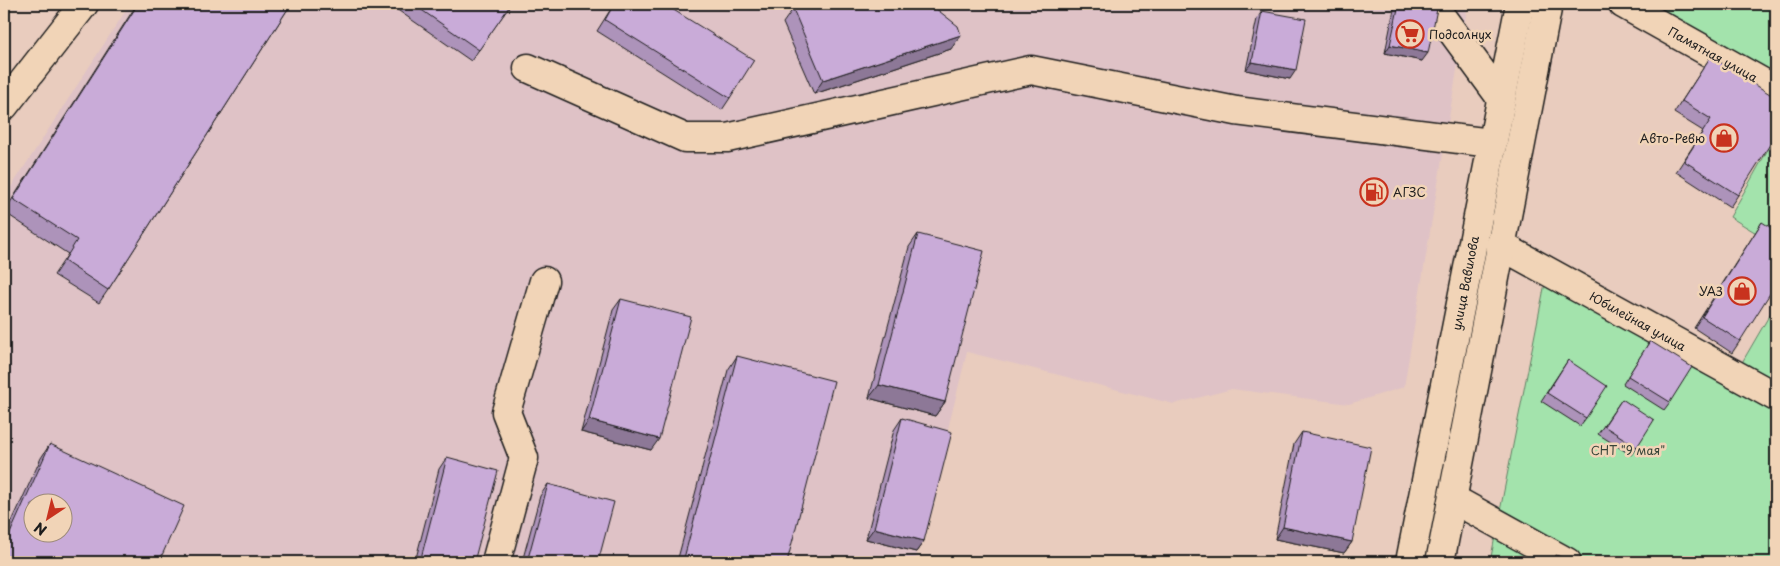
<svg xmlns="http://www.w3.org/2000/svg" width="1780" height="566" font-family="'Playpen Sans',sans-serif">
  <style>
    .built { fill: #dfc2c6; fill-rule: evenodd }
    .green { fill: #a3e3ac; stroke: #608064 }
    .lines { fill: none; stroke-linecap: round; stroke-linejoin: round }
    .minor-casing { stroke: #1c1c1c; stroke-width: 31 }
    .major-casing { stroke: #1c1c1c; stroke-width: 31 }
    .minor { stroke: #f1d4b7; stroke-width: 28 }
    .major { stroke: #f1d4b7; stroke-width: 28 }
    .wall { fill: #ad93ba; stroke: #1c1c1c }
    .shaded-wall { fill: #8d7897; stroke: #1c1c1c }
    .building { fill: #c9abd8; stroke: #1c1c1c; fill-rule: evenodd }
    .labels { text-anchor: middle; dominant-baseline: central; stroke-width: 5; stroke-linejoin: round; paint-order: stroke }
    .poi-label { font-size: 12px; fill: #1c1c1c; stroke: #f1d4b7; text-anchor: start }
    .street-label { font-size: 12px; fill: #1c1c1c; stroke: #f1d4b7 }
    .park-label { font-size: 12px; fill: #374439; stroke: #f1d4b7 }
  </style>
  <rect width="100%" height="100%" fill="#e9ccbe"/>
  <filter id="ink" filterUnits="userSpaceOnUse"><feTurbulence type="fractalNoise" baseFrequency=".02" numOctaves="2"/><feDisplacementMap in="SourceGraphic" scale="10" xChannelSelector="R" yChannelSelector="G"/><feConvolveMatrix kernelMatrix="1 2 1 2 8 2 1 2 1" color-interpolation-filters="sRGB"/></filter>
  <g filter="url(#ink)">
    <path class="built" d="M 130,4 L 1468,4 L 1404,387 L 1349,404 L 1232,389 L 1174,404 L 967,352 L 915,562 L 4,562 L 4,198 ZM 32,504 L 62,504 L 62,534 L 32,534 Z"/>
    <g class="green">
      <path d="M 1631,4 L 1776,4 L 1776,93 Z"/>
      <path d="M 1776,135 L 1776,245 L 1730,217 Z"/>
      <path d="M 1546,278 L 1733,378 L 1776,304 L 1776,562 L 1490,562 Z"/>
    </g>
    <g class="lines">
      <g class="minor-casing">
        <g id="minor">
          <path d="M 1432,4 L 1501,98"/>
          <path d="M 1623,4 L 1776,90"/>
          <path d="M 528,68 L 685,138 L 727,138 L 1031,70 L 1236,111 L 1491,143"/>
          <path d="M 4,106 L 84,4"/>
          <path d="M 1500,245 L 1776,397"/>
          <path d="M 1453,499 L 1567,562"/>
          <path d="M 496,562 L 524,458 L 506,412 L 544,281"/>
        </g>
      </g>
      <g class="major-casing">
        <g id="major">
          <path d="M 1410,562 L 1520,4"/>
          <path d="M 1440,562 L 1548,4"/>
        </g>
      </g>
      <use href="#minor" class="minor"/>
      <use href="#major" class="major"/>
    </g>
    <g class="wall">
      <path d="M 137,4 L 291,4 L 108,290 L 99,303 L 54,275 L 68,254 L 4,212 Z"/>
      <path d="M 389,4 L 505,4 L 509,7 L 471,61 Z"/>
      <path d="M 614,4 L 664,4 L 730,98 L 722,110 L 597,31 Z"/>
      <path d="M 1398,4 L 1412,4 L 1422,61 L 1385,53 L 1394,9 Z"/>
      <path d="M 793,9 L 951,49 L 814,94 L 783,23 Z"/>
      <path d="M 1262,11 L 1290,79 L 1246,70 L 1257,19 Z"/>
      <path d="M 1711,56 L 1738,195 L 1730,207 L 1676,172 L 1703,131 L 1674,113 Z"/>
      <path d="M 1762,222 L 1740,341 L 1732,353 L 1694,328 Z"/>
      <path d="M 918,234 L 945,402 L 935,416 L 869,398 L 909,247 Z"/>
      <path d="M 621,299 L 651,450 L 581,432 L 613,310 Z"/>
      <path d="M 1650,341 L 1670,402 L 1664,410 L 1623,384 Z"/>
      <path d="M 737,356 L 787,562 L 677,562 L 728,370 Z"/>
      <path d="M 1568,360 L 1586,418 L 1580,426 L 1541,401 Z"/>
      <path d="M 1622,399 L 1637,447 L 1631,455 L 1598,434 Z"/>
      <path d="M 902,418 L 924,541 L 916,552 L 866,539 L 894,430 Z"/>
      <path d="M 1302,432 L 1352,542 L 1344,553 L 1275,539 L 1294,444 Z"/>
      <path d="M 50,444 L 4,562 L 4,539 L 41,458 Z"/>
      <path d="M 447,457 L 474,562 L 415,562 L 439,469 Z"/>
      <path d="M 548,484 L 598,562 L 522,562 L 540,496 Z"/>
    </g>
    <g class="shaded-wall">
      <path d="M 961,35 L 951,49 L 814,94 L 823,80 Z"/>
      <path d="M 1390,45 L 1428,53 L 1422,61 L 1385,53 Z"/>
      <path d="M 1252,62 L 1296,70 L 1290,79 L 1246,70 Z"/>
      <path d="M 879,385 L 945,402 L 935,416 L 869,398 Z"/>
      <path d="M 589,420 L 659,439 L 651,450 L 581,432 Z"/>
      <path d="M 1283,527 L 1352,542 L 1344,553 L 1275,539 Z"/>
      <path d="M 874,528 L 924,541 L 916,552 L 866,539 Z"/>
    </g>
    <g class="building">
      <path d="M 138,4 L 291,4 L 108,290 L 64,261 L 77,240 L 13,199 Z"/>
      <path d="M 413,4 L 505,4 L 509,7 L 479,50 Z"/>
      <path d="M 614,4 L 664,4 L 754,60 L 730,98 L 605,20 Z"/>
      <path d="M 798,4 L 930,4 L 958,26 L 961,35 L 823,80 L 793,9 Z"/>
      <path d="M 1399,4 L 1412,4 L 1437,9 L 1428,53 L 1390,45 Z"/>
      <path d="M 1262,11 L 1306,19 L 1296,70 L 1252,62 Z"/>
      <path d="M 1711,56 L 1776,98 L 1776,135 L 1738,195 L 1684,161 L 1711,119 L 1682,101 Z"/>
      <path d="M 1762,222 L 1776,231 L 1776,284 L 1740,341 L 1702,317 Z"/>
      <path d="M 918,234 L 984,251 L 945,402 L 879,385 Z"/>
      <path d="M 621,299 L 691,317 L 659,439 L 589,420 Z"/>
      <path d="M 1650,341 L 1692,367 L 1670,402 L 1628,376 Z"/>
      <path d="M 737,356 L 834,381 L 787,562 L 683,562 Z"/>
      <path d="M 1568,360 L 1607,386 L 1586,418 L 1547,393 Z"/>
      <path d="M 1622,399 L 1654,420 L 1637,447 L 1604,426 Z"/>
      <path d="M 902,418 L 952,432 L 924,541 L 874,528 Z"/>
      <path d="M 1302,432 L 1371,447 L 1352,542 L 1283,527 Z"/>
      <path d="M 50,444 L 184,506 L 159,562 L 4,562 L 4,547 ZM 32,504 L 62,504 L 62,534 L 32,534 Z"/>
      <path d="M 447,457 L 498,471 L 474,562 L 420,562 Z"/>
      <path d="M 548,484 L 614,502 L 598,562 L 527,562 Z"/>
      <path d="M 1556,555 L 1573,562 L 1553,562 Z"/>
    </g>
  </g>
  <defs>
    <g id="supermarket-ring" transform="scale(1.4375)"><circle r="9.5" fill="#f1d4b7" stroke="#c8321e" stroke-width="1.5"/><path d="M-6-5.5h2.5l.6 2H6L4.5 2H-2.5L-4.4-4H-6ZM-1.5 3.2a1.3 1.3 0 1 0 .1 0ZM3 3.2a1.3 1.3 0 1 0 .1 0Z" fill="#c8321e"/></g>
    <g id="shop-ring" transform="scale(1.4375)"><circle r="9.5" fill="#f1d4b7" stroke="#c8321e" stroke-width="1.5"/><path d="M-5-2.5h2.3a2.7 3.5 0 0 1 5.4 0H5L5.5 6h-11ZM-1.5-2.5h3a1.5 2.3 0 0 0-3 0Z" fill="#c8321e"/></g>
    <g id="fuel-ring" transform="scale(1.4375)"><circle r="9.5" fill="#f1d4b7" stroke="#c8321e" stroke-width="1.5"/><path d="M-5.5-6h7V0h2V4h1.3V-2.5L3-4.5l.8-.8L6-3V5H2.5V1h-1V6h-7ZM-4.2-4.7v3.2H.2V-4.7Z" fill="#c8321e"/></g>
  </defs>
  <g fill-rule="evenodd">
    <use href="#supermarket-ring" x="1410" y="34"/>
    <use href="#shop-ring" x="1724" y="138"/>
    <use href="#fuel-ring" x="1374" y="192"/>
    <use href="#shop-ring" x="1742" y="291"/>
  </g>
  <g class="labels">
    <g class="poi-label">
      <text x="1429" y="34">Подсолнух</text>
      <text x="1705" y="138" text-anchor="end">Авто-Ревю</text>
      <text x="1393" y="192">АГЗС</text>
      <text x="1723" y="291" text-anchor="end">УАЗ</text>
    </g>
    <g class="street-label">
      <text transform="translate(1713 54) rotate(29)">Памятная улица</text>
      <text transform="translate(1465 283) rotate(-79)">улица Вавилова</text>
      <text transform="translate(1638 321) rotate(29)">Юбилейная улица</text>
    </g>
    <g class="park-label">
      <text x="1628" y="450">СНТ "9 мая"</text>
    </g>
  </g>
  <rect width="1780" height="566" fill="none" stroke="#f1d4b7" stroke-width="20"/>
  <rect x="10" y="10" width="1760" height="546" fill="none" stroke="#1c1c1c" stroke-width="2" filter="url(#ink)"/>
  <g transform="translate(48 518) rotate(215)"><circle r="24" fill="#f1d4b7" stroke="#9c8a79"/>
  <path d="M0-4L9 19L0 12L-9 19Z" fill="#c8321e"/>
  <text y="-8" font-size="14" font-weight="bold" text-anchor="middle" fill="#1c1c1c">N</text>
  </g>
</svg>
